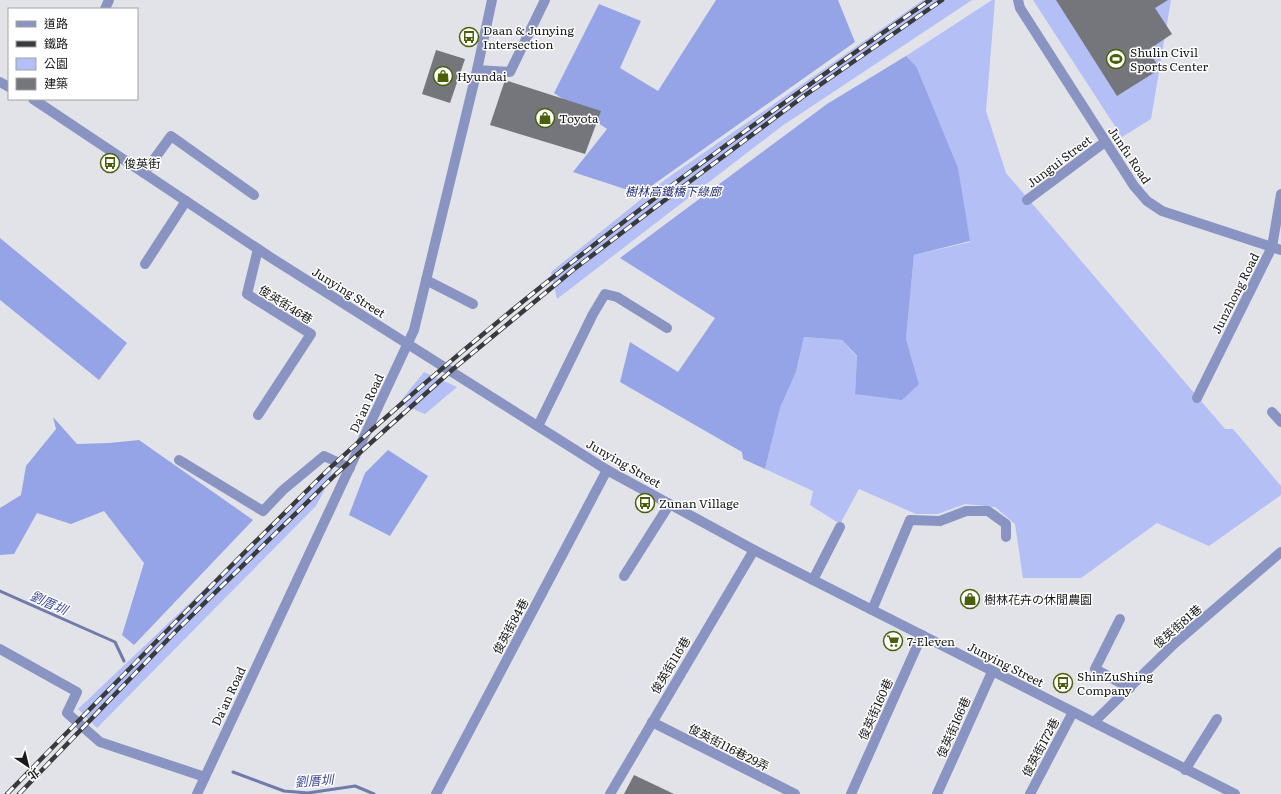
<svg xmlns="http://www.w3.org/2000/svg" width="1281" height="794" font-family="Literata,'Noto Sans TC','Noto Sans JP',serif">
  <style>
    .green { fill: #b3bff5 }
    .forest { fill: #95a4e6 }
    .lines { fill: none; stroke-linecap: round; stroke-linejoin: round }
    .stream { stroke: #717ba9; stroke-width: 3 }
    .building { fill: #75767b }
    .minor { stroke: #8994c3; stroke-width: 10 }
    .rail-casing { stroke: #393a3c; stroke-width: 4.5 }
    .rail { stroke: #fff; stroke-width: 3; stroke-dasharray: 9; stroke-linecap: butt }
    .labels { text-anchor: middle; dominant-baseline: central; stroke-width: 3; stroke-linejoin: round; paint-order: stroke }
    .poi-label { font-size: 12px; fill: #1a1a1c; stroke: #fff; text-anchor: start }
    .street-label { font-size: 12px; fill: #1a1a1c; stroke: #fff }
    .park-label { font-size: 12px; font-style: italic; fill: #252a75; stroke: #fff }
    .water-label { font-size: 13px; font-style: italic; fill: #404b99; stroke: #fff }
  </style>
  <rect width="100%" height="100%" fill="#e2e3e9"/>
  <g class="green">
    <path d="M 923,0 L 972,0 L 782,126 L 557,299 L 551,272 L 666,179 Z"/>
    <path d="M 992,0 L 995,0 L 986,111 L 1006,173 L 1225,429 L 1233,429 L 1281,486 L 1281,495 L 1209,546 L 1157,523 L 1081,578 L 1023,578 L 1015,524 L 995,507 L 965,504 L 938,514 L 916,514 L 859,489 L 840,524 L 810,505 L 813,491 L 765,469 L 780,408 L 796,372 L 804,337 L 842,340 L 857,357 L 855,394 L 919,384 L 906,339 L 914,255 L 970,242 L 916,66 L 906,56 Z"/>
    <path d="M 1033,0 L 1171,0 L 1151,119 L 1122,137 Z"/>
    <path d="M 424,372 L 457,387 L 425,414 L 399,403 Z"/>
    <path d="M 333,467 L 328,483 L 316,506 L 97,728 L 78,709 Z"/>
  </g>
  <g class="forest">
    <path d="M 716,0 L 838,0 L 855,42 L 640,194 L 573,172 L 607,129 L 554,93 L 599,4 L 641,21 L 620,68 L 658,91 Z"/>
    <path d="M 906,56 L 916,66 L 958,168 L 970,241 L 914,255 L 906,339 L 919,384 L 902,400 L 855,394 L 857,356 L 842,340 L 804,337 L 796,372 L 780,408 L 765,469 L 743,459 L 742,452 L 620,382 L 630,342 L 678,372 L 715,318 L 620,258 L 827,104 Z"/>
    <path d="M 0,238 L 127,343 L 99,380 L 0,300 Z"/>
    <path d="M 53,417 L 77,444 L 109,443 L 139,440 L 253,520 L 134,645 L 122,635 L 144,563 L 104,511 L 71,524 L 37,513 L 14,554 L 0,555 L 0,508 L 21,495 L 26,466 L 56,429 Z"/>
    <path d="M 388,450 L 428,476 L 390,536 L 349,515 L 365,473 Z"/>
  </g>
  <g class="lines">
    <g class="stream">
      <path d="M 0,591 L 115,642 L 124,661"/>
      <path d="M 233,772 L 284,791 L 308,793 L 355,786 L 374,794"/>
    </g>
  </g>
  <g class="building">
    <path d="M 1056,0 L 1168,0 L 1155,8 L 1172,34 L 1148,50 L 1160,69 L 1117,96 Z"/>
    <path d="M 436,50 L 465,59 L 450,103 L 422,94 Z"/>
    <path d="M 505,80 L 601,111 L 585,154 L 490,125 Z"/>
    <path d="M 634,775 L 674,794 L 624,794 Z"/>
  </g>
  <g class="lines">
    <g class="minor">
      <path d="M 1018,0 L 1020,8 L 1134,186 L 1147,201 L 1162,211 L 1281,250"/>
      <path d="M 105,9 L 109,0"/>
      <path d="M 477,70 L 510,72 L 545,0"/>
      <path d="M 0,82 L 9,87"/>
      <path d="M 33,99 L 270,257 L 607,470 L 754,550 L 1235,794"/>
      <path d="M 144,173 L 171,136 L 254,195"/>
      <path d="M 1027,200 L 1105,142"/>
      <path d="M 258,249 L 247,294 L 311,334 L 258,415"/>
      <path d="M 145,264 L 186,201"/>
      <path d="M 426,280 L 473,304"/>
      <path d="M 1197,398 L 1272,247 L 1281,194"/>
      <path d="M 1272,412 L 1281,422"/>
      <path d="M 538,426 L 593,314 L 605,294 L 617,297 L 667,328"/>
      <path d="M 179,460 L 263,511 L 283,490 L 324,456 L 350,468"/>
      <path d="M 624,576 L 669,505"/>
      <path d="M 813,580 L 840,527"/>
      <path d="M 872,610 L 910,520 L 940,521 L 966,511 L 988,511 L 1006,524 L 1006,537"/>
      <path d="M 1120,619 L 1095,669 L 1130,688"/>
      <path d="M 0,649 L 77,692 L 67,713 L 100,742 L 205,777"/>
      <path d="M 652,722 L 795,794"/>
      <path d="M 1094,722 L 1174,644 L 1281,552"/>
      <path d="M 1185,770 L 1217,719"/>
      <path d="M 197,794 L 414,330 L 477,70 L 492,0"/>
      <path d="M 436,794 L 607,470"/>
      <path d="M 610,794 L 754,550"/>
      <path d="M 851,794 L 922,635"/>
      <path d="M 937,794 L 992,672"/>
      <path d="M 1030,794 L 1073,712"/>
    </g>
    <g class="rail-casing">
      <g id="rail">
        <path d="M 7,794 C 87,712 167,630 248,549 C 276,522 303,494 331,467 C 517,295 722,144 930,0"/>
        <path d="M 19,794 L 176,631 L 336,474 L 452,370 L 573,270 L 653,209 L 804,96 L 942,0"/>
      </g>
    </g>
    <use href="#rail" class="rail"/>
  </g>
  <defs>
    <g id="bus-ring" transform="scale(1)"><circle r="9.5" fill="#fff" stroke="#495f08" stroke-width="1.5"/><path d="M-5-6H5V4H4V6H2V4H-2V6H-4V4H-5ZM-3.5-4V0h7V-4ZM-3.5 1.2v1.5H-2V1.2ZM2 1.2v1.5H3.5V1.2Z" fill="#495f08"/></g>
    <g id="stadium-ring" transform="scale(1)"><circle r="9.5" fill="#fff" stroke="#495f08" stroke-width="1.5"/><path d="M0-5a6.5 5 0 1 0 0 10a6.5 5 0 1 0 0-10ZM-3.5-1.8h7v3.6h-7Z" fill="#495f08"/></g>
    <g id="shop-ring" transform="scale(1)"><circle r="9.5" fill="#fff" stroke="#495f08" stroke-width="1.5"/><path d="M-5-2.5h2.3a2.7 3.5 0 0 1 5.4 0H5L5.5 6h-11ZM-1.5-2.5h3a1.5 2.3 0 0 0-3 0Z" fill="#495f08"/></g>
    <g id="supermarket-ring" transform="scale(1)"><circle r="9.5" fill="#fff" stroke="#495f08" stroke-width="1.5"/><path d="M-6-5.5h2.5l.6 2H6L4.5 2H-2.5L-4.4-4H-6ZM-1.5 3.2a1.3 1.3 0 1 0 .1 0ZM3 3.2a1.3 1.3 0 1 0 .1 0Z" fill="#495f08"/></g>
  </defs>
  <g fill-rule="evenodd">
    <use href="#bus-ring" x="469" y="37"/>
    <use href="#stadium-ring" x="1116" y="59"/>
    <use href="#shop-ring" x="443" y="76"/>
    <use href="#shop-ring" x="545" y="118"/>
    <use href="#bus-ring" x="110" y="163"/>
    <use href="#bus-ring" x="645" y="503"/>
    <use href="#shop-ring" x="970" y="599"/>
    <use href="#supermarket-ring" x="893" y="641"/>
    <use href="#bus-ring" x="1063" y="683"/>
  </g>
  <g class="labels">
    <g class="poi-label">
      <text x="483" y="30">Daan &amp; Junying<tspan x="483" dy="14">Intersection</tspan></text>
      <text x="1130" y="52">Shulin Civil<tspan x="1130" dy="14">Sports Center</tspan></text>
      <text x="457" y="76">Hyundai</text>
      <text x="559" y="118">Toyota</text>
      <text x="124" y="163">俊英街</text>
      <text x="659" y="503">Zunan Village</text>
      <text x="984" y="599">樹林花卉の休閒農園</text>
      <text x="907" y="641">7-Eleven</text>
      <text x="1077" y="676">ShinZuShing<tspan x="1077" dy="14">Company</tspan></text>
    </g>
    <g class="street-label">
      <text transform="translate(1130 155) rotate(56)">Junfu Road</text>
      <text transform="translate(1059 161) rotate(-37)">Jungui Street</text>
      <text transform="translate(349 292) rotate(32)">Junying Street</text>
      <text transform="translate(1235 293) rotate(-63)">Junzhong Road</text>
      <text transform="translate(286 304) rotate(32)">俊英街46巷</text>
      <text transform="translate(366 403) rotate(-65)">Da'an Road</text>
      <text transform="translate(624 463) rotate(30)">Junying Street</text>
      <text transform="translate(510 626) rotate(-62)">俊英街84巷</text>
      <text transform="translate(1177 626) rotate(-41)">俊英街81巷</text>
      <text transform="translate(1006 664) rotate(27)">Junying Street</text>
      <text transform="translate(670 665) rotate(-59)">俊英街116巷</text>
      <text transform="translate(228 696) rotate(-65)">Da'an Road</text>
      <text transform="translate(875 709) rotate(-66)">俊英街160巷</text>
      <text transform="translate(953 727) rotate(-66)">俊英街166巷</text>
      <text transform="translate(729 747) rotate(27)">俊英街116巷29弄</text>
      <text transform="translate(1040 747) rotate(-62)">俊英街172巷</text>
    </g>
    <g class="park-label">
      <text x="673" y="191">樹林高鐵橋下綠廊</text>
    </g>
    <g class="water-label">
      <text transform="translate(49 602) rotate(24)">劉厝圳</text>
      <text transform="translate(314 780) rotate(-4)">劉厝圳</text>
    </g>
  </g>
  <rect x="8" y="8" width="130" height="92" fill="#ffffff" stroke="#a3a3a4"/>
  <rect x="16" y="21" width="20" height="6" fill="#8994c3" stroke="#a3a3a4"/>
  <text x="44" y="28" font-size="12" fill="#1a1a1c">道路</text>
  <rect x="16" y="41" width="20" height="6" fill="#393a3c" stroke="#a3a3a4"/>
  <text x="44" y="48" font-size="12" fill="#1a1a1c">鐵路</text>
  <rect x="16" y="58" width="20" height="12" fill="#b3bff5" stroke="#a3a3a4"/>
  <text x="44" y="68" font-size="12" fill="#1a1a1c">公園</text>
  <rect x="16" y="78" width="20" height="12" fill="#75767b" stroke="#a3a3a4"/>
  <text x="44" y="88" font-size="12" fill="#1a1a1c">建築</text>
  <g transform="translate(28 766) rotate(145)" stroke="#ffffff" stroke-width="3" paint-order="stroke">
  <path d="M0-3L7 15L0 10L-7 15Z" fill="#1a1a1c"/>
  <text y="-6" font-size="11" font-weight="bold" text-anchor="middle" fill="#1a1a1c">北</text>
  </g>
</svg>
